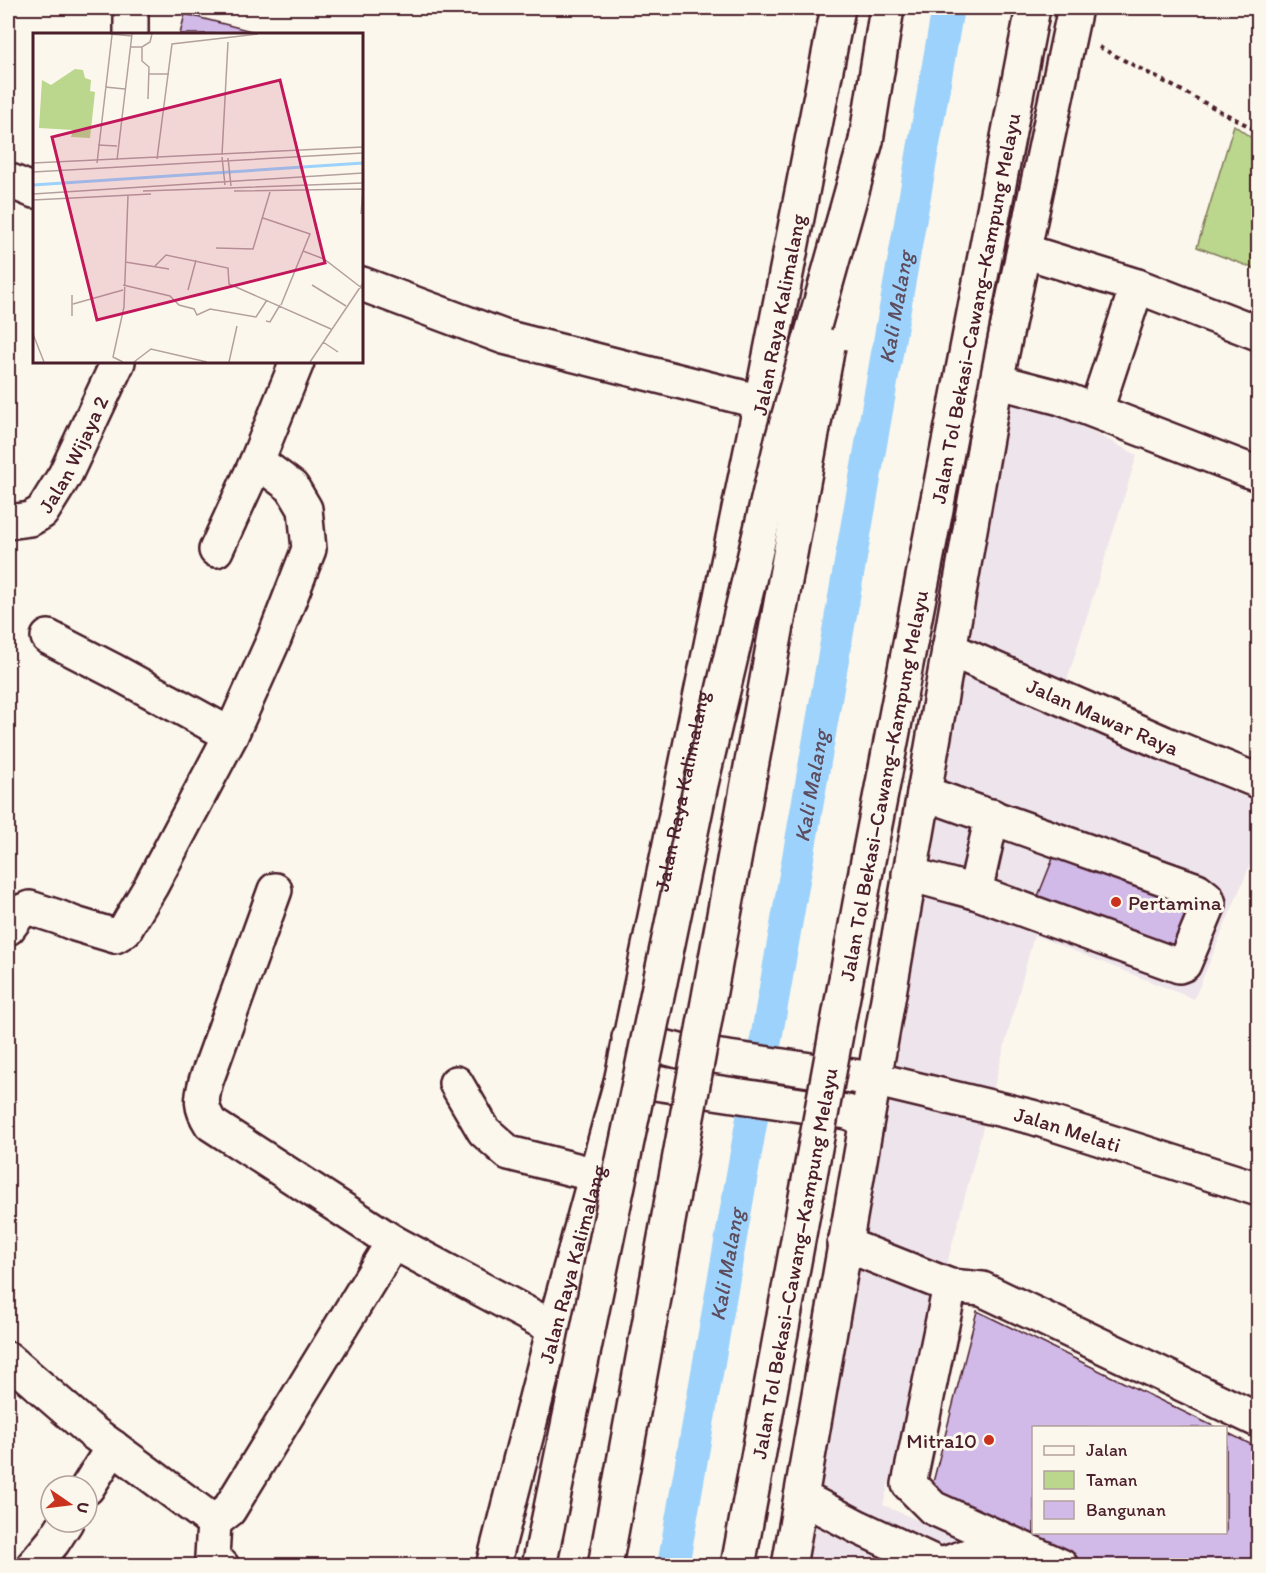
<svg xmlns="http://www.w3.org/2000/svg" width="1266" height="1573" font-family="Itim,sans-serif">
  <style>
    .built { fill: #eee4eb }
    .green { fill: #bbd68d; stroke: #827a5c; stroke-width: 1.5 }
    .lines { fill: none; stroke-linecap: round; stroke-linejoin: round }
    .canal { stroke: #9cd2fb; stroke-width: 32 }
    .building { fill: #d1b9e8; stroke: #4a1f2b; stroke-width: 1.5 }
    .minor-casing { stroke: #4a1f2b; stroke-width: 38 }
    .major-casing { stroke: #4a1f2b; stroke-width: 38 }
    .highway-casing { stroke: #4a1f2b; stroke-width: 38 }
    .path { stroke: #4a1f2b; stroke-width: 4; stroke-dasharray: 4.5 4.5; stroke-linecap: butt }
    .minor { stroke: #fbf7ec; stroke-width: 33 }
    .major { stroke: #fbf7ec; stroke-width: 33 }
    .highway { stroke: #fbf7ec; stroke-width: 33 }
    .highway-bridge-casing { stroke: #4a1f2b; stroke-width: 38; stroke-linecap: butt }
    .highway-bridge { stroke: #fbf7ec; stroke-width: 33 }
    .poi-dot { fill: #c8321e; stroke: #fbf7ec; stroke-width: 2 }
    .labels { text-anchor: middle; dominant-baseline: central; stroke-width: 6; stroke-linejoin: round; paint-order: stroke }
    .street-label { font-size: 21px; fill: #4a1f2b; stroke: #fbf7ec }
    .poi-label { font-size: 21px; fill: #4a1f2b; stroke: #fbf7ec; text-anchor: start }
    .water-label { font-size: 22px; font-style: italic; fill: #5e4c5f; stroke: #fbf7ec }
    .inset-river { fill: none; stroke: #9cd2fb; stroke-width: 3 }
    .inset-road { fill: none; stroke: #b4a19f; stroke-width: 1.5 }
    .view { fill: #c2185b; fill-opacity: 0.15; stroke: #c2185b; stroke-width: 3 }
    .inset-edge { fill: none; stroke: #4a1f2b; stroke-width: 3 }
  </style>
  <rect width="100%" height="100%" fill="#fbf7ec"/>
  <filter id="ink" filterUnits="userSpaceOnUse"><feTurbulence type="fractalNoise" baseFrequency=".0167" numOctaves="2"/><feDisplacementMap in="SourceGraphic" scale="12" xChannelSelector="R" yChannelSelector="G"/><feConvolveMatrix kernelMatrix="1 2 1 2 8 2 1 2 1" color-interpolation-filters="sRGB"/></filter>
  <g filter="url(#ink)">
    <path class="built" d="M 996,381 L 1137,455 L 1059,706 L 1258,801 L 1258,846 L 1194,999 L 1034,935 L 883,1505 L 1019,1565 L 789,1566 Z"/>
    <path class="green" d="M 1234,125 L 1258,143 L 1258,270 L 1197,247 Z"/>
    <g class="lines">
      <path class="canal" id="s1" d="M 673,1566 L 948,8"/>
    </g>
    <g class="building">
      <path d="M 185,14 L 263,34 L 180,34 Z"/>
      <path d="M 1056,851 L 1194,907 L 1176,952 L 1038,896 Z"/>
      <path d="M 977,1311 L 1217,1428 L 1034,1428 L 1034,1532 L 1226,1532 L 1226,1432 L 1258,1448 L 1258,1566 L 1087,1566 L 930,1494 Z"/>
    </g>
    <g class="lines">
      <g class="minor-casing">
        <g id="minor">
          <path d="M 131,8 L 131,34"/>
          <path d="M 8,180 L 34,191"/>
          <path d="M 1024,251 L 1137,286 L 1258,333"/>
          <path d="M 362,284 L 504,337 L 761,402"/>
          <path d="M 996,381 L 1061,398 L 1258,474"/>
          <path d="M 1096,410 L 1137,286"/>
          <path id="s2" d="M 8,522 L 30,519 L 42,512 L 65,475 L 118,362"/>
          <path d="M 216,550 L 257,461 L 297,362"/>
          <path d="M 48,637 L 114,671 L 231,735"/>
          <path id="s3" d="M 949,649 L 1164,743 L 1258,781"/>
          <path d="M 909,874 L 975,892 L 1179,966 L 1184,964 L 1209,904 L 1207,898 L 1197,890 L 924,793"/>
          <path d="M 275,890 L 206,1081 C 201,1100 200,1107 211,1124 L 393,1242 L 554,1328"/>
          <path d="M 975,892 L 992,816"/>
          <path d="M 8,928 L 20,912 L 30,908 L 58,917 L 75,924 L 115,936 L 125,930 L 130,921 L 151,886 L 231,735 L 274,639 L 309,549 L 305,509 L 292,487 L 257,461"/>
          <path id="s4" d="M 873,1079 L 1032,1117 L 1258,1189"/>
          <path d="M 456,1083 L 484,1131 L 509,1153 L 596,1175"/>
          <path d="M 844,1244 L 950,1286 L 982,1289 L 1258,1420"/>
          <path d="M 950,1286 L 909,1484 L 933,1508 L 1061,1566"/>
          <path d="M 8,1359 L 91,1431 L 214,1522"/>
          <path d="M 87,1488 L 113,1447"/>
          <path d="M 801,1497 L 858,1527 L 942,1566"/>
          <path d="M 941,1565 L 1008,1542"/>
          <path d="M 33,1566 L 53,1542 L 66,1522"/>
          <path d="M 222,1566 L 212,1557 L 214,1522 L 229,1510 L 393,1242"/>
        </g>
      </g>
      <g class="major-casing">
        <g id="major">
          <path d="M 629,1038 L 679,1051 L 873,1079"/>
          <path d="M 621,1082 L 648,1082 L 847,1112 L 866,1119"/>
          <path id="s5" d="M 493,1566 L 554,1328 L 621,1082 L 761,402 L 838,8"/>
          <path d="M 789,1566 L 996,381 L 1075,8"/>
        </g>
      </g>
      <g class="highway-casing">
        <path id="highway" d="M 866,141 L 887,8"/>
      </g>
      <path class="path" d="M 1099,47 L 1258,131"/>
      <use href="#minor" class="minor"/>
      <use href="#major" class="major"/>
      <use href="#highway" class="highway"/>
      <g class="highway-bridge-casing">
        <g id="highway-bridge">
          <path d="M 539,1566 L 701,784 L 782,440 L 866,141"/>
          <path d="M 605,1566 L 828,346"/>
          <path id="s6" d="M 738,1566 L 866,871 L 1033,8"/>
        </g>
      </g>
      <use href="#highway-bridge" class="highway-bridge"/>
    </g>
  </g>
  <g class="poi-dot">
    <circle cx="1116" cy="902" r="6"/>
    <circle cx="989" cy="1440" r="6"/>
  </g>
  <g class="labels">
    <g class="street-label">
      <text stroke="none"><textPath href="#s6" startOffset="1280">Jalan Tol Bekasi–Cawang–Kampung Melayu</textPath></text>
      <text stroke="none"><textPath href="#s5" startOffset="1284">Jalan Raya Kalimalang</textPath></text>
      <text stroke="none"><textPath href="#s2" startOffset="102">Jalan Wijaya 2</textPath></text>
      <text stroke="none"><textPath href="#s3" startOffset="168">Jalan Mawar Raya</textPath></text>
      <text stroke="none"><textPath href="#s6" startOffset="794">Jalan Tol Bekasi–Cawang–Kampung Melayu</textPath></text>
      <text stroke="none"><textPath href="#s5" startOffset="798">Jalan Raya Kalimalang</textPath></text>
      <text stroke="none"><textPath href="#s4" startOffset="201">Jalan Melati</textPath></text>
      <text stroke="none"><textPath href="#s5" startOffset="312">Jalan Raya Kalimalang</textPath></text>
      <text stroke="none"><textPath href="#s6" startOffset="308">Jalan Tol Bekasi–Cawang–Kampung Melayu</textPath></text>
    </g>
    <g class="poi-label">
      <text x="1128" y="902">Pertamina</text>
      <text x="977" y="1440" text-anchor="end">Mitra10</text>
    </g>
    <g class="water-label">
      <text stroke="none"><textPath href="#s1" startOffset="1278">Kali Malang</textPath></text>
      <text stroke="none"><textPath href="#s1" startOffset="792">Kali Malang</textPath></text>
      <text stroke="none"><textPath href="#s1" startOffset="306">Kali Malang</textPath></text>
    </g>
  </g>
  <g transform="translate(33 33)">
    <rect width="330" height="330" fill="#fbf7ec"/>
    <path d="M 42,36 L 50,37 L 52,45 L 58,47 L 57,58 L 62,59 L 57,105 L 38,104 L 40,97 L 6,95 L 9,47 L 18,52 Z" fill="#bbd68d"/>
    <path class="inset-river" d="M 0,152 L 330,130"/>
    <path class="inset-road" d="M 77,1 L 99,3M 97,14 L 109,14 L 117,9 L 119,1M 109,14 L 109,28 L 116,34 L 115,66M 116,41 L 136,41M 72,54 L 92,56M 65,112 L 84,113M 189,122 L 195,9M 189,124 L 192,152M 195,125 L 198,153M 124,126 L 139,11 L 225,1M 84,127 L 99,1M 0,130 L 330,114M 64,130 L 79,2M 0,139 L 330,120M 110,158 L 330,150M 201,158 L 330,156M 0,161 L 330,140M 0,167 L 118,161M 328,181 L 330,156M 230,185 L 277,201 L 248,272M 183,215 L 220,216 L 237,159M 270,218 L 291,226 L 330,256M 92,229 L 136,236M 122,233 L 133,222 L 195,235 L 196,251 L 298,296M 90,252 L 137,263 L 146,272 L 161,276 L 164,282 L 177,276 L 223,284 L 234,267M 279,252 L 313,273M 155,257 L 163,227M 40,271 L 90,257M 39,283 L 39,262M 233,288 L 237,289 L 247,272M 0,301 L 11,329M 290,309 L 305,319M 90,329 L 80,324 L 91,274 L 95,162M 101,329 L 118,316 L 174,329M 196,329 L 204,293M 277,329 L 330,250"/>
    <path class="view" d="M 247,47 L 292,230 L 64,287 L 19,104 Z"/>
    <rect width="330" height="330" class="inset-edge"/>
  </g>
  <rect width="1266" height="1573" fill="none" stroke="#fbf7ec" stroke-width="30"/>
  <rect x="15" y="15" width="1236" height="1543" fill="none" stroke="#4a1f2b" stroke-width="2" filter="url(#ink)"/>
  <rect x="1032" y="1426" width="195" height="108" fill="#fbf7ec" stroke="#b4a19f" stroke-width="1.5"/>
  <rect x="1044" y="1446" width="30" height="9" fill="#fbf7ec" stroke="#b4a19f" stroke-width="1.5"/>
  <text x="1086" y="1456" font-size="18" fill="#4a1f2b">Jalan</text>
  <rect x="1044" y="1471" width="30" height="18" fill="#bbd68d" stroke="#b4a19f" stroke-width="1.5"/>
  <text x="1086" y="1486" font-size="18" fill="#4a1f2b">Taman</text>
  <rect x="1044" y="1501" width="30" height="18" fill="#d1b9e8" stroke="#b4a19f" stroke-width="1.5"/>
  <text x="1086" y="1516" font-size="18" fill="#4a1f2b">Bangunan</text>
  <g transform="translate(69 1504) rotate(104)"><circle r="28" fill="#fbf7ec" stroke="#b4a19f" stroke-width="1.5"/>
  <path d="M0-4.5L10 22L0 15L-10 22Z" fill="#c8321e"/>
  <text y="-9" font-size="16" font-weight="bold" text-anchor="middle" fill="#4a1f2b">U</text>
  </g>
</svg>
